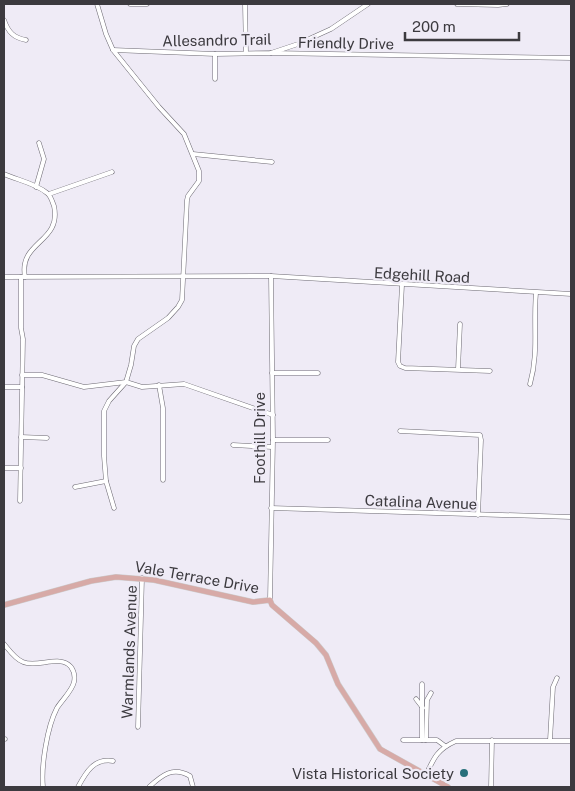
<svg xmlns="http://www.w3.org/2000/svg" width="575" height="791" font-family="'Public Sans',sans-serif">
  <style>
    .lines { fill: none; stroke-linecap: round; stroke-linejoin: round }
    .minor-casing { stroke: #6c6972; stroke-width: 5 }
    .major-casing { stroke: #cccccd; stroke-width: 6 }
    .minor { stroke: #fff; stroke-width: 4 }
    .major { stroke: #d7aaa7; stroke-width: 5 }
    .poi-dot { fill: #28707b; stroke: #efebf6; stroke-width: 2 }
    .labels { text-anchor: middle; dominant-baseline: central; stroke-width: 4.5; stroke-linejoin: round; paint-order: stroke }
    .street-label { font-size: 15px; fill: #3c3a3f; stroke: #efebf6 }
    .poi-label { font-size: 15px; fill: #3c3a3f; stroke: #efebf6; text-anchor: end }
  </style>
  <rect width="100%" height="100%" fill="#efebf6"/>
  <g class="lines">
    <g class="minor-casing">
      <g id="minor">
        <path d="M 97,4 L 106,34 L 113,50 L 159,107 L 184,134 L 199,171 L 199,181 L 188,196 L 187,200 L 182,300 L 178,307 L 168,318 L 138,339 L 134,346 L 131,365 L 126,382 L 109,401 L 104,411 L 104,456 L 106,481 L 114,508"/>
        <path d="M 130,4 L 147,4"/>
        <path d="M 245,4 L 246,53"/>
        <path d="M 457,4 L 498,5 L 507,4"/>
        <path d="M 4,20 C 8,32 14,38 26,40"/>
        <path d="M 113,50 L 215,54 L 271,53 L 298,44 L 331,29 L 368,4"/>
        <path d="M 271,53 L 571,58"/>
        <path d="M 215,79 L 215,54"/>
        <path d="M 193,154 L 272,162"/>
        <path d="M 4,174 C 17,180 35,183 47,193 C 51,196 52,201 54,206 C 62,243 18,241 25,277"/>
        <path d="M 36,187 L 44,159 L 39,143"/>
        <path d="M 49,194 L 112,172"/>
        <path d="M 4,277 L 271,276 L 571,294"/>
        <path d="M 402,285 L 398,362 L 400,366 L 405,368 L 490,371"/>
        <path d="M 458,369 L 460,324"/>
        <path d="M 272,373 L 318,373"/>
        <path d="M 22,375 L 42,375 L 84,387 L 126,382 L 142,387 L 184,384 L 273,415"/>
        <path d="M 530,384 C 539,352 533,326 536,293"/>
        <path d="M 159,385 L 163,408 L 163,480"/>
        <path d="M 4,387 L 22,387"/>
        <path d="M 400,431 L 480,435 L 481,440 L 478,515"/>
        <path d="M 21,437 L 47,438"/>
        <path d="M 273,440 L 328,440"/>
        <path d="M 233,445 L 272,447"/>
        <path d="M 4,468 L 21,468"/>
        <path d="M 75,487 L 106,481"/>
        <path d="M 20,501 L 23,339 L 21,328 L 21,277"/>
        <path d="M 271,508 L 571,517"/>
        <path d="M 270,600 L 273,440 L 271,276"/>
        <path d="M 4,644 C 9,650 15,659 23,662 C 37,668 61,654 71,667 C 74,671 75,677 74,682 C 72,691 62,700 57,708 C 47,727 41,766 43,787"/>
        <path d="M 422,684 L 422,740"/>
        <path d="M 416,699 L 423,708"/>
        <path d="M 138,727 L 142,578"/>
        <path d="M 4,739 L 5,739"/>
        <path d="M 403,740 L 437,740 L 445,746"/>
        <path d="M 426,740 L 427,700 L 431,693"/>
        <path d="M 550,740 L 553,687 L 557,678"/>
        <path d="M 426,775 C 434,757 438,749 456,741 L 571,741"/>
        <path d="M 78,787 C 86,772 94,758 113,761"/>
        <path d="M 149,787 C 162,775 173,766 190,776 L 193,787"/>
        <path d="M 491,787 L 492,740"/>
      </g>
    </g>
    <g class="major-casing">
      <path id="major" d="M 4,605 L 91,581 L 116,577 L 154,580 L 253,602 L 270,600 L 272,605 L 316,643 L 326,655 L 338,684 L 380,749 L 448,787"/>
    </g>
    <use href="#minor" class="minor"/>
    <use href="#major" class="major"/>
  </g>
  <circle class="poi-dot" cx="464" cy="773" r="5"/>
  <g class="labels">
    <g class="street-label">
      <text transform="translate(217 40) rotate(-1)">Allesandro Trail</text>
      <text transform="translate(346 43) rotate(1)">Friendly Drive</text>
      <text transform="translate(422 275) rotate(3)">Edgehill Road</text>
      <text transform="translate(259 438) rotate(-90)">Foothill Drive</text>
      <text transform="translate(421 502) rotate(2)">Catalina Avenue</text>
      <text transform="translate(197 577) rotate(10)">Vale Terrace Drive</text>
      <text transform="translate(129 652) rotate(-88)">Warmlands Avenue</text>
    </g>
    <g class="poi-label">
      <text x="454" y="773">Vista Historical Society</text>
    </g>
  </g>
  <rect width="575" height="791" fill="none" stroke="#3c3a3f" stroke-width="10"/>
  <path d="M405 32v8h114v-8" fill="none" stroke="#3c3a3f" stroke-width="2.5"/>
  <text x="412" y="32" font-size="15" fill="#3c3a3f" stroke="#efebf6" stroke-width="4" paint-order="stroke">200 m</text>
</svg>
